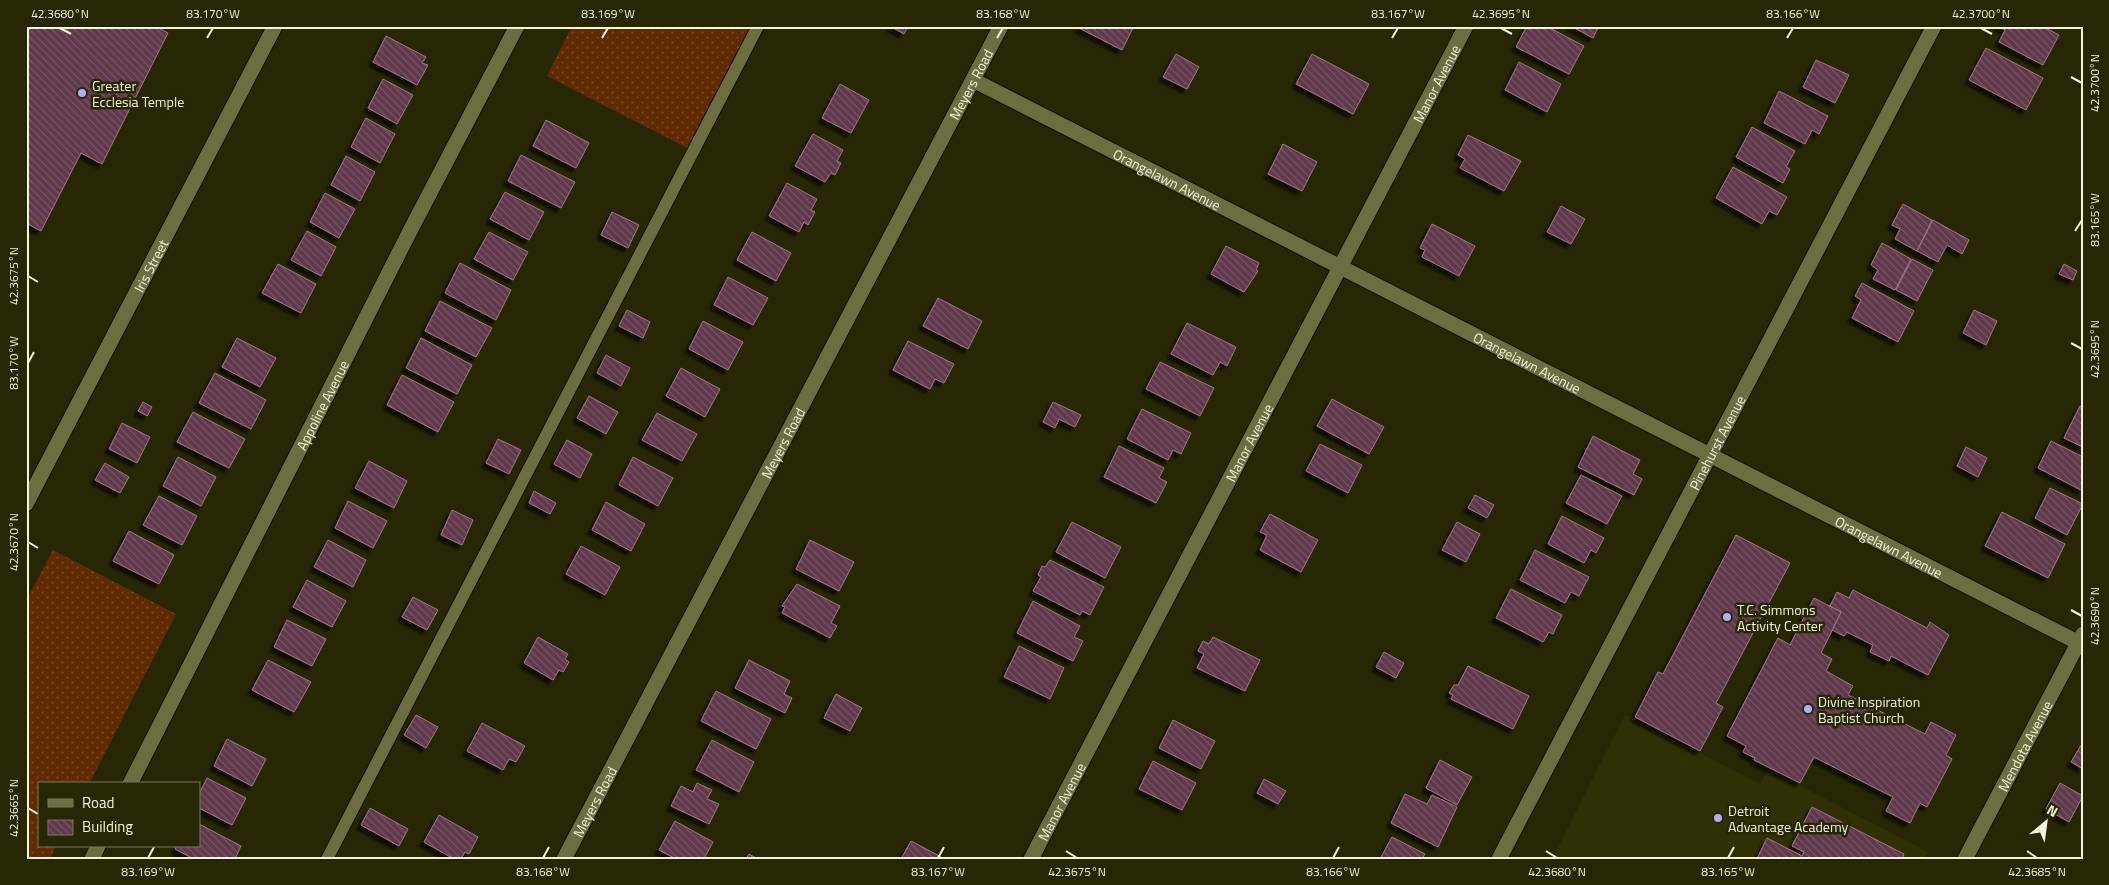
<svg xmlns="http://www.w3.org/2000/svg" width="2109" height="885" font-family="'Titillium Web',sans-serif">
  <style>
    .built { fill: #303007 }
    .grass { fill: url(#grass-dots) }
    .building { fill: url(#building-back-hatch); stroke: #a3758a; filter: url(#shadow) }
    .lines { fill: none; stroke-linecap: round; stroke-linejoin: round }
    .service-casing { stroke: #101000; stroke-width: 14 }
    .minor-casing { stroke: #101000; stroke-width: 17 }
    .tertiary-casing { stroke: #101000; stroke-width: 17 }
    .service { stroke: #6c6d41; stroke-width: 12 }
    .minor { stroke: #6c6d41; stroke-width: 15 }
    .tertiary { stroke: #6c6d41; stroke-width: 15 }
    .ticks { fill: none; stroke: #f3f4dc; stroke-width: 2 }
    .poi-dot { fill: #b6abf8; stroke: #272706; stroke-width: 2 }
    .labels { text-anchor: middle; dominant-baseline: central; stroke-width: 5; stroke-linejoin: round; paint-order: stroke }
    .street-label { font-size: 14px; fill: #f3f4dc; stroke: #272706 }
    .poi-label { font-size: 14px; fill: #f3f4dc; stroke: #272706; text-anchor: start }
    .neatline { fill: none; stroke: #f3f4dc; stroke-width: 2 }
    .ticks-label { font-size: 12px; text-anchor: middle; fill: #f3f4dc }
  </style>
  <defs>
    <pattern id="grass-dots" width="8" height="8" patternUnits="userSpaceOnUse" patternTransform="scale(1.25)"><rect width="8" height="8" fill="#602b03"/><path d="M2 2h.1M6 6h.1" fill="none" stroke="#774a27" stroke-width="1.8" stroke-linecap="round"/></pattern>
    <pattern id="building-back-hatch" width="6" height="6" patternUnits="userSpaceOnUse" patternTransform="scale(1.25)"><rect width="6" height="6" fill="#60374b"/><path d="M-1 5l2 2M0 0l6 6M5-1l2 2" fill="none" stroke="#775564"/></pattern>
    <filter id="shadow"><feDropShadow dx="-4.5" dy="4.5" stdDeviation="1" flood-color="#0009"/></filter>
  </defs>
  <rect width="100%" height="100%" fill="#272706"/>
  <path class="built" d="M 1625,715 L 1760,784 L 1768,769 L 1928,852 L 1924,859 L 1552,859 Z"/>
  <g class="grass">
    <path d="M 572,26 L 752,26 L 689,149 L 547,76 Z"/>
    <path d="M 53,550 L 176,614 L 89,784 L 39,784 L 39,846 L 56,846 L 50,859 L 26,859 L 26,601 Z"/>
  </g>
  <g class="building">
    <path d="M 26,26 L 155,26 L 168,33 L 102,164 L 81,153 L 41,231 L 26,223 Z"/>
    <path d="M 890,26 L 908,26 L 904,34 Z"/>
    <path d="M 1080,26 L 1134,26 L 1122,50 L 1079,28 Z"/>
    <path d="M 1527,26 L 1546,26 L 1584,46 L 1569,74 L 1516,47 Z"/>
    <path d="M 1571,26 L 1599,26 L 1593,38 Z"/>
    <path d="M 1998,26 L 2042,26 L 2059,35 L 2043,65 L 1999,42 L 2005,30 Z"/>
    <path d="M 386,36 L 426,57 L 422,63 L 428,65 L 417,85 L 373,62 Z"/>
    <path d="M 1986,48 L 2043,78 L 2026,110 L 1969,80 Z"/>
    <path d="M 1176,54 L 1199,67 L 1187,89 L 1163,77 Z"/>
    <path d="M 1312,54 L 1369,84 L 1353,114 L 1296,84 Z"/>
    <path d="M 1816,60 L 1849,75 L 1835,103 L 1803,87 Z"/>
    <path d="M 1519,62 L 1561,84 L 1547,112 L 1505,90 Z"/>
    <path d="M 383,79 L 413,95 L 397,124 L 368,108 Z"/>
    <path d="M 840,84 L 869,100 L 851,133 L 822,118 Z"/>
    <path d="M 1779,91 L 1828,116 L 1819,134 L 1812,130 L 1805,144 L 1764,123 Z"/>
    <path d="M 366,118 L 395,134 L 380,163 L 351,147 Z"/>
    <path d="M 546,120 L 589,143 L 576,168 L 533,146 Z"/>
    <path d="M 1752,127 L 1795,151 L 1786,167 L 1790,169 L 1783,183 L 1736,157 Z"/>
    <path d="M 813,134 L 843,150 L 837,161 L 841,163 L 835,175 L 831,173 L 825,182 L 795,166 Z"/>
    <path d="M 1468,135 L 1521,161 L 1504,191 L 1460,168 L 1465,159 L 1458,155 Z"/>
    <path d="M 1283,144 L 1317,162 L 1302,191 L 1268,174 Z"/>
    <path d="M 521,155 L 575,182 L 561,208 L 508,181 Z"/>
    <path d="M 346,156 L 375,172 L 360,201 L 331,185 Z"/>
    <path d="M 1733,167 L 1787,197 L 1777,215 L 1769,211 L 1762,224 L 1716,198 Z"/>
    <path d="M 787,183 L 817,199 L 811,210 L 815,212 L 808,225 L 804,222 L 799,232 L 769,216 Z"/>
    <path d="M 505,192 L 544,212 L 529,240 L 490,219 Z"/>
    <path d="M 325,193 L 355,209 L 339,238 L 310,222 Z"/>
    <path d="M 1903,204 L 1932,220 L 1917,251 L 1895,239 L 1900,229 L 1892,225 Z"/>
    <path d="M 1561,206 L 1585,219 L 1571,244 L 1547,232 Z"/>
    <path d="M 612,212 L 639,225 L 628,248 L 601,235 Z"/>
    <path d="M 1933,220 L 1969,240 L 1962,254 L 1947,245 L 1938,262 L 1917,251 Z"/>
    <path d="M 1432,224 L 1475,246 L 1459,276 L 1422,257 L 1425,250 L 1420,248 Z"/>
    <path d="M 307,231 L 336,247 L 321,276 L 291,260 Z"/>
    <path d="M 489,232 L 528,252 L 513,280 L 474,259 Z"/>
    <path d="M 752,232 L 791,253 L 776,281 L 737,260 Z"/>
    <path d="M 1882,243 L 1911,259 L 1895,290 L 1873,279 L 1878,270 L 1871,265 Z"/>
    <path d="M 1226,246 L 1259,263 L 1256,270 L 1258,271 L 1244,292 L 1211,274 Z"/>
    <path d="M 1912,259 L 1933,270 L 1917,301 L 1896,290 Z"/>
    <path d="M 460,263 L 511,290 L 496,320 L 445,293 Z"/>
    <path d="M 278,264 L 316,284 L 301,313 L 262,293 Z"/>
    <path d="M 2064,264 L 2077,271 L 2073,280 L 2059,274 Z"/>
    <path d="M 728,277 L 768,298 L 753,325 L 714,305 Z"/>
    <path d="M 1862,283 L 1914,311 L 1898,342 L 1852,318 L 1861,300 L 1855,296 Z"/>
    <path d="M 938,298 L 982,321 L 968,349 L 923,326 Z"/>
    <path d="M 440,301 L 492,328 L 476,357 L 425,331 Z"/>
    <path d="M 627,310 L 650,322 L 643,338 L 619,326 Z"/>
    <path d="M 1974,310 L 1997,321 L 1986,345 L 1963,333 Z"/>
    <path d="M 703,321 L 743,342 L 728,370 L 689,349 Z"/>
    <path d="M 1187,323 L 1236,347 L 1227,366 L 1220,362 L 1213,375 L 1171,354 Z"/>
    <path d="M 237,338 L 276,358 L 260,387 L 222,367 Z"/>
    <path d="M 421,338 L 472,365 L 457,394 L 406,368 Z"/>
    <path d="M 908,341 L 954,364 L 944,383 L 935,379 L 930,389 L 893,370 Z"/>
    <path d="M 606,355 L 630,368 L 621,386 L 597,373 Z"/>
    <path d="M 1160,362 L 1214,388 L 1200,416 L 1146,389 Z"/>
    <path d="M 681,368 L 720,389 L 705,417 L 666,396 Z"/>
    <path d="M 215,373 L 266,400 L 251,429 L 199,403 Z"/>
    <path d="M 402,375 L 454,402 L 438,432 L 387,405 Z"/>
    <path d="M 589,396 L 618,412 L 606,434 L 577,418 Z"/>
    <path d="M 1332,399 L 1384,427 L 1369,454 L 1317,426 Z"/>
    <path d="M 143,402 L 152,407 L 147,416 L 138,411 Z"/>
    <path d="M 1053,402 L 1081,415 L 1075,427 L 1059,419 L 1055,428 L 1043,422 Z"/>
    <path d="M 2080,406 L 2083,408 L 2083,447 L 2064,438 Z"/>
    <path d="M 1142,409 L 1191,433 L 1181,454 L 1173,450 L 1168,460 L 1127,439 Z"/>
    <path d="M 193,412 L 245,439 L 229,468 L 177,442 Z"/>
    <path d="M 657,413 L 697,434 L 682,461 L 642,440 Z"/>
    <path d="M 122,423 L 150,437 L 137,463 L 109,449 Z"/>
    <path d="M 1593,436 L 1640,460 L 1633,474 L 1642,479 L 1634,495 L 1578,467 Z"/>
    <path d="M 498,439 L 521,450 L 509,474 L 486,463 Z"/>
    <path d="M 567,440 L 592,454 L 580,478 L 554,464 Z"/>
    <path d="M 2051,441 L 2083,457 L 2083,491 L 2038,468 Z"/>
    <path d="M 1320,444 L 1362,465 L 1348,493 L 1306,471 Z"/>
    <path d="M 1119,446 L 1164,468 L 1159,478 L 1167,482 L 1156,503 L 1104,477 Z"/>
    <path d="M 1966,447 L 1987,458 L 1978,477 L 1957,466 Z"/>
    <path d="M 178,457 L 216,477 L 201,506 L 163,486 Z"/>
    <path d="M 633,457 L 673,478 L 658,506 L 619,485 Z"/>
    <path d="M 369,461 L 407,481 L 394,508 L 355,488 Z"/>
    <path d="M 105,463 L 129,477 L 120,493 L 95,480 Z"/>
    <path d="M 1581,475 L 1622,496 L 1607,524 L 1566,503 Z"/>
    <path d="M 2050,488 L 2083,504 L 2067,535 L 2035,518 Z"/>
    <path d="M 534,491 L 556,503 L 550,514 L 529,503 Z"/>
    <path d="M 1475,495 L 1494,505 L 1487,518 L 1468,508 Z"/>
    <path d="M 159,496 L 197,516 L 182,545 L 143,525 Z"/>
    <path d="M 348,501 L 387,521 L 373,548 L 335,528 Z"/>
    <path d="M 606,502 L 645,524 L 631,551 L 592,530 Z"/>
    <path d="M 452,510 L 473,520 L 462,545 L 441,535 Z"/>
    <path d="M 2002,512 L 2065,544 L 2048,578 L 1985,546 Z"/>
    <path d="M 1270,514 L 1318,540 L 1301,572 L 1260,550 L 1267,535 L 1260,532 Z"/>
    <path d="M 1562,516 L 1604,538 L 1596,553 L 1591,550 L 1584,563 L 1548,544 Z"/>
    <path d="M 1072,522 L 1121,547 L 1105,578 L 1056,552 Z"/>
    <path d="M 1457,522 L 1480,534 L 1466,562 L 1442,550 Z"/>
    <path d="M 129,531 L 174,555 L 159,584 L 113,561 Z"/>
    <path d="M 1736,535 L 1790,563 L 1716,703 L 1723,707 L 1700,751 L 1635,717 L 1658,672 L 1663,674 Z"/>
    <path d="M 328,540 L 366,560 L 353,587 L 314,567 Z"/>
    <path d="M 810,540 L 854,562 L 839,591 L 796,569 Z"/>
    <path d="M 581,546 L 620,567 L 605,595 L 566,574 Z"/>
    <path d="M 1535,550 L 1589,577 L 1579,596 L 1571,592 L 1565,603 L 1520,580 Z"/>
    <path d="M 1050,560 L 1104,587 L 1090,615 L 1082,611 L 1080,615 L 1033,591 L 1041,577 L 1038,575 L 1042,566 L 1045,567 Z"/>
    <path d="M 307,580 L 346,601 L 332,627 L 293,607 Z"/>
    <path d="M 797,584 L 840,606 L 831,623 L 837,626 L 830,638 L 782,613 L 785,607 L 782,606 Z"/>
    <path d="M 1511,589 L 1562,615 L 1553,634 L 1549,632 L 1543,642 L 1496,618 Z"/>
    <path d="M 1853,590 L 1927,628 L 1930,622 L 1949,635 L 1928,675 L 1891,656 L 1889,661 L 1870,652 L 1873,645 L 1847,632 L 1844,636 L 1832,630 L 1841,612 L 1830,606 L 1837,592 L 1849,598 Z"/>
    <path d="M 413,597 L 438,610 L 427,630 L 402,617 Z"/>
    <path d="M 1814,598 L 1841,612 L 1821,653 L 1832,659 L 1826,671 L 1853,686 L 1848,695 L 1925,734 L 1931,722 L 1956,735 L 1946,755 L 1952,759 L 1927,807 L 1920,803 L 1910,823 L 1886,811 L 1893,797 L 1814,757 L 1800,783 L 1754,760 L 1755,758 L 1743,752 L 1746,746 L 1727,736 L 1778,638 L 1790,645 Z"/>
    <path d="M 1033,601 L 1080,626 L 1074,637 L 1083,641 L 1073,661 L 1017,633 Z"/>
    <path d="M 287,620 L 326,639 L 312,666 L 274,647 Z"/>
    <path d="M 538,637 L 568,654 L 565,659 L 569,662 L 563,672 L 559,670 L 553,680 L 524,663 Z"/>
    <path d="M 1213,637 L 1260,660 L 1245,691 L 1197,668 L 1204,654 L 1198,651 L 1203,641 L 1209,644 Z"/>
    <path d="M 1019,646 L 1064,668 L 1050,699 L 1004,677 Z"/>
    <path d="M 1384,652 L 1404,663 L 1396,678 L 1376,667 Z"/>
    <path d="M 268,660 L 311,682 L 294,712 L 252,690 Z"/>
    <path d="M 749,660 L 790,681 L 784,694 L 792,698 L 785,713 L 735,688 Z"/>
    <path d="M 1468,666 L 1529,696 L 1513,729 L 1451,699 L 1453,695 L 1449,693 L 1454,685 L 1458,685 Z"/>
    <path d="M 716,691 L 771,719 L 756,749 L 701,721 Z"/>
    <path d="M 836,694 L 862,708 L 850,731 L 824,718 Z"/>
    <path d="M 416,715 L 438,727 L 426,748 L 404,735 Z"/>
    <path d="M 1173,720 L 1215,741 L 1201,769 L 1159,748 Z"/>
    <path d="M 482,723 L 525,746 L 516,762 L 509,759 L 503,770 L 467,751 Z"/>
    <path d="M 227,739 L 266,759 L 252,786 L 214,766 Z"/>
    <path d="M 712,740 L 754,762 L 739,792 L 696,770 Z"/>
    <path d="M 2083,742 L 2083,769 L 2071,762 Z"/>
    <path d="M 1440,760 L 1472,777 L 1457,805 L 1426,788 Z"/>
    <path d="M 1153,761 L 1196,783 L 1182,810 L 1139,789 Z"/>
    <path d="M 207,778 L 246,798 L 232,825 L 199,808 L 199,794 Z"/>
    <path d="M 1264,779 L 1286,791 L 1278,804 L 1257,793 Z"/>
    <path d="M 697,783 L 712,790 L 707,799 L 719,804 L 709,824 L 671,806 L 681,786 L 693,792 Z"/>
    <path d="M 2060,783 L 2083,796 L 2069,822 L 2046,809 Z"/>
    <path d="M 1405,794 L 1427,804 L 1432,795 L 1457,807 L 1438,847 L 1391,823 Z"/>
    <path d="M 1812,807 L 1904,854 L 1902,859 L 1757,859 L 1767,838 L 1802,856 L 1804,852 L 1792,846 Z"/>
    <path d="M 370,808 L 408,829 L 399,846 L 361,825 Z"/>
    <path d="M 439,815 L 478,837 L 469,854 L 465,852 L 461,859 L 454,859 L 424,842 Z"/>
    <path d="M 675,821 L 713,842 L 704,859 L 676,859 L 659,850 Z"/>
    <path d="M 199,824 L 241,846 L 235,859 L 194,859 L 175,849 L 177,846 L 199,846 Z"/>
    <path d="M 1392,837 L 1425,854 L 1422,859 L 1380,859 Z"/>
    <path d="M 911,841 L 945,859 L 901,859 Z"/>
    <path d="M 749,854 L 758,859 L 746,859 Z"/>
  </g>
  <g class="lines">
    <g class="service-casing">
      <path id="service" d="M 327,859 L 758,26"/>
    </g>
    <g class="minor-casing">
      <g id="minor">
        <path id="s1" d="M 973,80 L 2083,645"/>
        <path id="s2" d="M 26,504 L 275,26"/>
        <path id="s3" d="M 130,784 L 410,231 L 517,26"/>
        <path d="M 92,859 L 98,846"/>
        <path id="s4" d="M 1031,859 L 1466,26"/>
        <path id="s5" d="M 1499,859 L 1934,26"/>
        <path id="s6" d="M 1965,859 L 2083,634"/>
      </g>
    </g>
    <g class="tertiary-casing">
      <g id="tertiary">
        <path id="s7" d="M 564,859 L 1001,26"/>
      </g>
    </g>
    <use href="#service" class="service"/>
    <use href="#minor" class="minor"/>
    <use href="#tertiary" class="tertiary"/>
  </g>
  <path class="ticks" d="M 60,28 L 71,34M 1501,28 L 1512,34M 1981,28 L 1992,34M 207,38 L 213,28M 602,38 L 608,28M 997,38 L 1003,28M 1392,38 L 1398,28M 1787,38 L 1793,28M 2071,77 L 2082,83M 2075,231 L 2082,220M 28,276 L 38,282M 2071,343 L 2082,349M 28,363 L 34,352M 28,542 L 38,548M 2071,610 L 2082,616M 28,808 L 38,814M 1066,851 L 1077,858M 1546,851 L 1557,858M 2027,851 L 2037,858M 148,858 L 154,847M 543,858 L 549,847M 938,858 L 944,847M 1333,858 L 1339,847M 1728,858 L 1734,847"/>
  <g class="poi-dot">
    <circle cx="82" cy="93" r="5"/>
    <circle cx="1727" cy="617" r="5"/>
    <circle cx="1808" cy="709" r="5"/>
    <circle cx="1718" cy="818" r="5"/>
  </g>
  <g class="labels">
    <g class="street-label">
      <text stroke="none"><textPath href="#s7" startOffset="875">Meyers Road</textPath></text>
      <text stroke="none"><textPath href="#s4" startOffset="875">Manor Avenue</textPath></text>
      <text stroke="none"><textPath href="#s1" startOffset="218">Orangelawn Avenue</textPath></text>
      <text stroke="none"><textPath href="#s2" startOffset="269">Iris Street</textPath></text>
      <text stroke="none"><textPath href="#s1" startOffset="622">Orangelawn Avenue</textPath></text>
      <text stroke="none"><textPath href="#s3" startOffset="425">Appoline Avenue</textPath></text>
      <text stroke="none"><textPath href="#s5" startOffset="470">Pinehurst Avenue</textPath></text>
      <text stroke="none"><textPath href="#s7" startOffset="470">Meyers Road</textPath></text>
      <text stroke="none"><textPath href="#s4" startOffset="470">Manor Avenue</textPath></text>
      <text stroke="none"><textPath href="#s1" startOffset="1028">Orangelawn Avenue</textPath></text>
      <text stroke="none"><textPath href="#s6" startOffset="128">Mendota Avenue</textPath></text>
      <text stroke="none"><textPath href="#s7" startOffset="65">Meyers Road</textPath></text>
      <text stroke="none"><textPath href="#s4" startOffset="65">Manor Avenue</textPath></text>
    </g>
    <g class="poi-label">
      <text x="92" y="85">Greater<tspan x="92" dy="16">Ecclesia Temple</tspan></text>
      <text x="1737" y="609">T.C. Simmons<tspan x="1737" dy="16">Activity Center</tspan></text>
      <text x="1818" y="701">Divine Inspiration<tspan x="1818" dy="16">Baptist Church</tspan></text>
      <text x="1728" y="810">Detroit<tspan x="1728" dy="16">Advantage Academy</tspan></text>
    </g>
  </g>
  <rect width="2109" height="885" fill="none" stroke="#272706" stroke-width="55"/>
  <rect x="38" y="782" width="162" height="65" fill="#272706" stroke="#79795c"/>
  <rect x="48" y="799" width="25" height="8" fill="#6c6d41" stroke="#79795c"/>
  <text x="82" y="808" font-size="15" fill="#f3f4dc">Road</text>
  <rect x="48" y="820" width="25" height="15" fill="url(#building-back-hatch)" stroke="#79795c"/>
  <text x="82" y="832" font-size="15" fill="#f3f4dc">Building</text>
  <g transform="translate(2046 822) rotate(29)" stroke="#272706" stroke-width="4" paint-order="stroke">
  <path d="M0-4L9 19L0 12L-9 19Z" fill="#f3f4dc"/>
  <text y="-8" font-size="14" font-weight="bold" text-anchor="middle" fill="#f3f4dc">N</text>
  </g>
  <rect x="28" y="28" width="2054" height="830" class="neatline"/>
  <g class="ticks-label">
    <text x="60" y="18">42.3680°N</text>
    <text x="213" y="18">83.170°W</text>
    <text x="608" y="18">83.169°W</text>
    <text x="1003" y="18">83.168°W</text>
    <text x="1398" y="18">83.167°W</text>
    <text x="1501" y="18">42.3695°N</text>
    <text x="1793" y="18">83.166°W</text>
    <text x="1981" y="18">42.3700°N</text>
    <text transform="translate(2095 83) rotate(-90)" y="4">42.3700°N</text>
    <text transform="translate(2095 220) rotate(-90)" y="4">83.165°W</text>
    <text transform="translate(14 276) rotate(-90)" y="4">42.3675°N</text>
    <text transform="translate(2095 349) rotate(-90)" y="4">42.3695°N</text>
    <text transform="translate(14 363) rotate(-90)" y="4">83.170°W</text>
    <text transform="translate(14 542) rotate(-90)" y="4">42.3670°N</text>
    <text transform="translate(2095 616) rotate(-90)" y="4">42.3690°N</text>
    <text transform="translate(14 808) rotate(-90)" y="4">42.3665°N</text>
    <text x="148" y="876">83.169°W</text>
    <text x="543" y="876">83.168°W</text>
    <text x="938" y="876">83.167°W</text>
    <text x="1077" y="876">42.3675°N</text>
    <text x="1333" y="876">83.166°W</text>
    <text x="1557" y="876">42.3680°N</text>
    <text x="1728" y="876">83.165°W</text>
    <text x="2037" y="876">42.3685°N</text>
  </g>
</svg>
